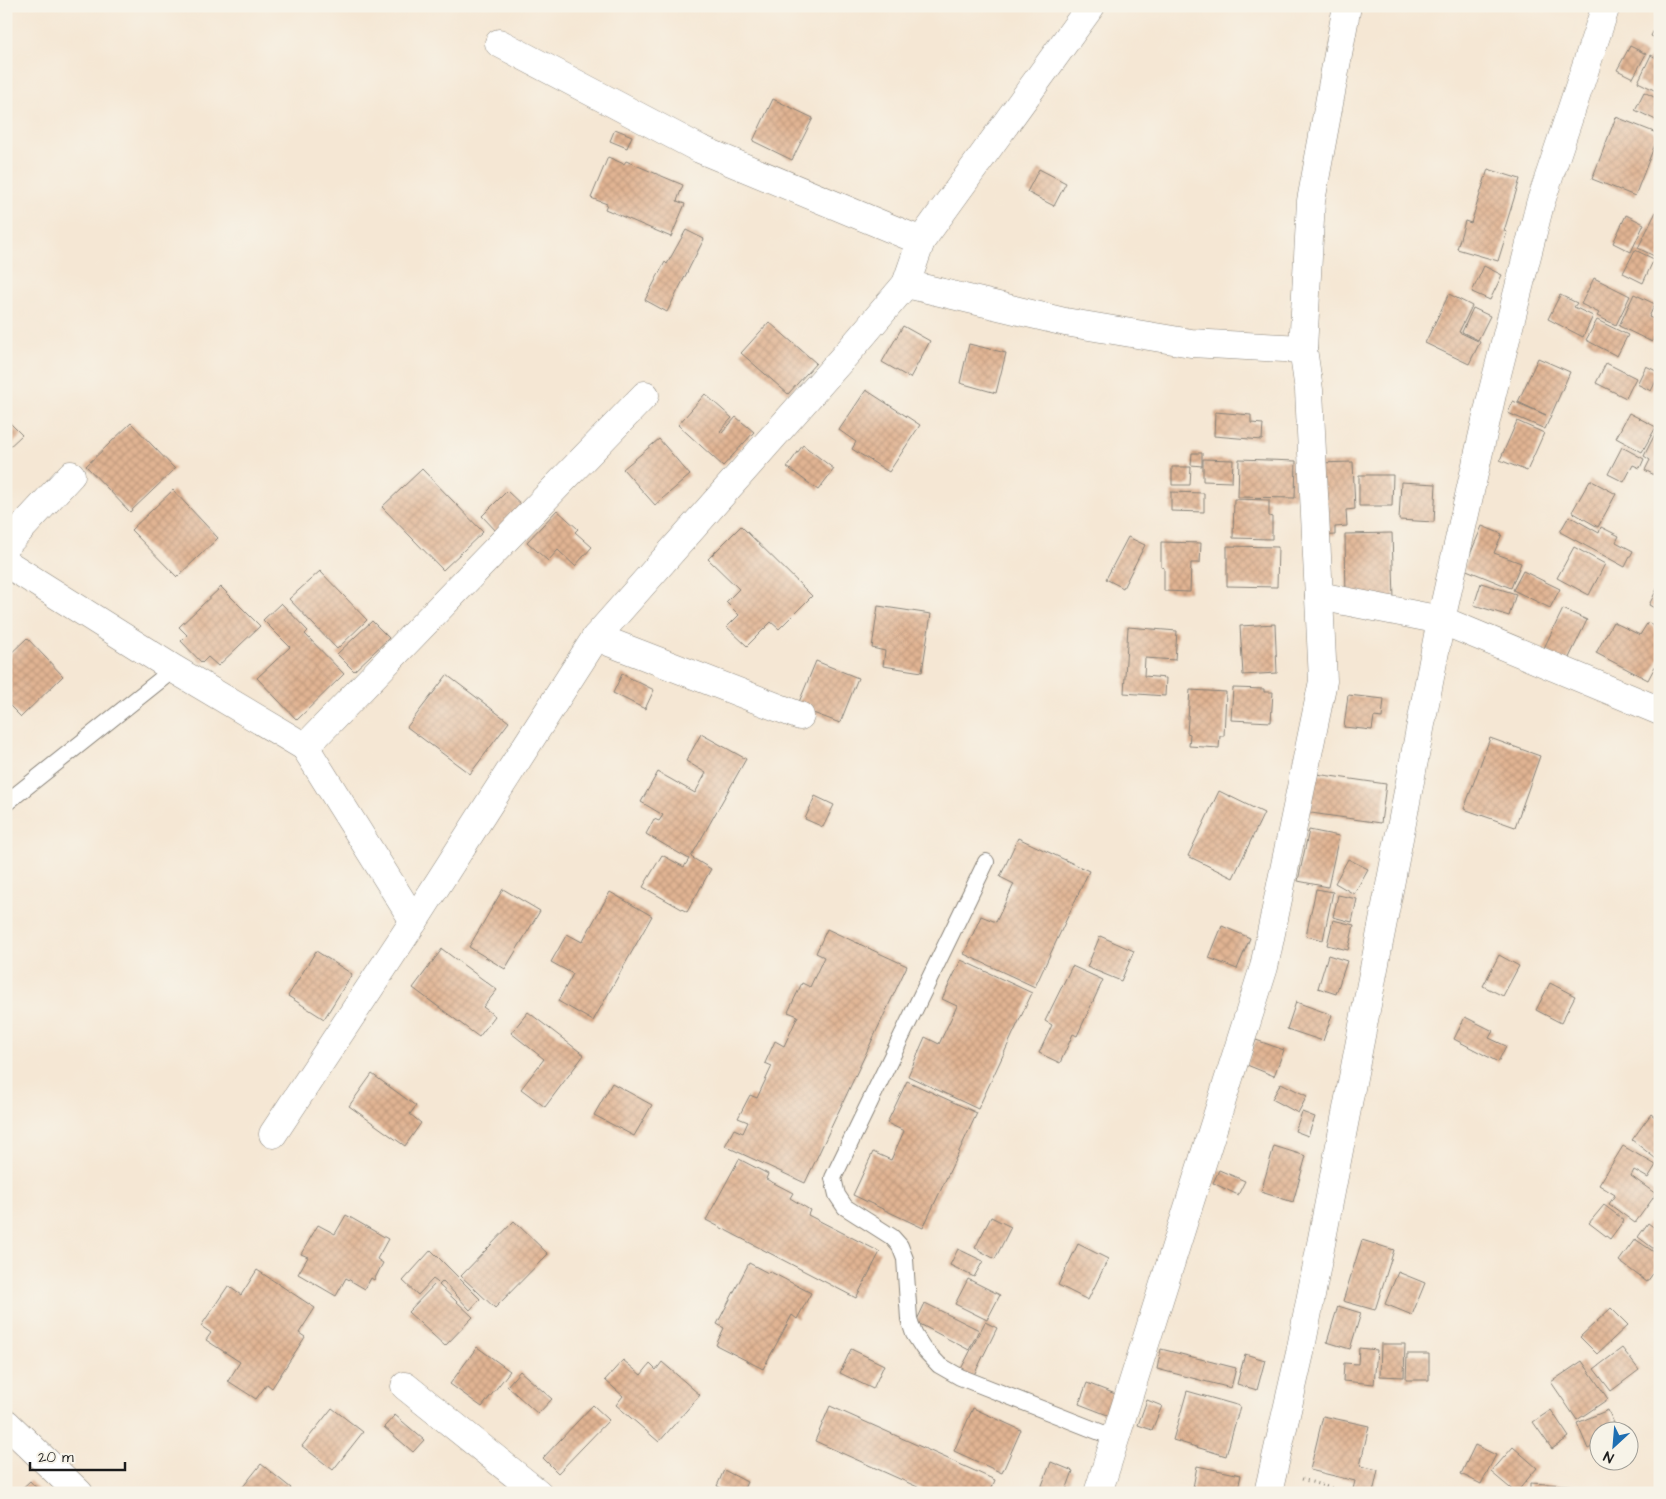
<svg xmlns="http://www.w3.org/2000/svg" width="1666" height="1499" font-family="'Architects Daughter',sans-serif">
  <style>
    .building { fill: url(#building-cross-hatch) }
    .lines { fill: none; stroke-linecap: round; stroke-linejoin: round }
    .service-casing { stroke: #888278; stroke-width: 18 }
    .minor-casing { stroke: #888278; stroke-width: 29 }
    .tertiary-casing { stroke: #888278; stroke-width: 29 }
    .path { stroke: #888278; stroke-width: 3; stroke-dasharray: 1 4; stroke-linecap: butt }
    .service { stroke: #fff; stroke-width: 16 }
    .minor { stroke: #fff; stroke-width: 28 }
    .tertiary { stroke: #fff; stroke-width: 28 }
  </style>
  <defs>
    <pattern id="building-cross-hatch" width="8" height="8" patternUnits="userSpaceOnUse" patternTransform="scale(1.25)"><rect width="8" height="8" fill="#e1b493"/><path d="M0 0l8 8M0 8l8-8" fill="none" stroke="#c09a7e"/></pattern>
  </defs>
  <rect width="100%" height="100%" fill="#f7f3e8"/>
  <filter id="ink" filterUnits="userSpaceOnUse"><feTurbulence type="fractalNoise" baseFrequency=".02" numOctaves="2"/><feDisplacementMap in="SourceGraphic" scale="10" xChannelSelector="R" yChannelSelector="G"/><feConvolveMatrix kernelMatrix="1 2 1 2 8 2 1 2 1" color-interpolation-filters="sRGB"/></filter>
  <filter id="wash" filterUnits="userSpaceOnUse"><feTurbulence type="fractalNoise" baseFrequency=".0096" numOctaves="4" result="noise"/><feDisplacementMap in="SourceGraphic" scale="20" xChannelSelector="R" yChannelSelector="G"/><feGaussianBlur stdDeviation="1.12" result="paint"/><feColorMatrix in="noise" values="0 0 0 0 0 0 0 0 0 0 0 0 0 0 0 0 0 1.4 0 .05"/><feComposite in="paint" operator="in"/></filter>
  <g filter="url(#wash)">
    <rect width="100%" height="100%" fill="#f5e7d4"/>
    <g id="blocks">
      <g class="building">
        <path d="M 1660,18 L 1660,40 L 1651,36 Z"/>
        <path d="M 1630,46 L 1646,54 L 1633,78 L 1617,70 Z"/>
        <path d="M 1651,55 L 1660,60 L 1660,93 L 1638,82 Z"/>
        <path d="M 1644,92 L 1660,100 L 1660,122 L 1635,110 Z"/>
        <path d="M 773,99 L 813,118 L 792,160 L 753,141 Z"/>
        <path d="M 1616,117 L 1659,134 L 1635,196 L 1592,179 Z"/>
        <path d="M 615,129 L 632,136 L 627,148 L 610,141 Z"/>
        <path d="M 608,157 L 624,164 L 626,161 L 683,185 L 677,201 L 685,204 L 671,237 L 605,209 L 607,204 L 591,198 Z"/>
        <path d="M 1039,169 L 1066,183 L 1054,206 L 1027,192 Z"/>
        <path d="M 1488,169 L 1520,179 L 1504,231 L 1507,232 L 1498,261 L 1457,249 L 1465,221 L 1471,223 Z"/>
        <path d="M 1656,212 L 1660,214 L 1660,259 L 1638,248 Z"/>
        <path d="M 1626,215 L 1644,224 L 1631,252 L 1613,243 Z"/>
        <path d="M 686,230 L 704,239 L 667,312 L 645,300 L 665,262 L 667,264 Z"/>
        <path d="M 1635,250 L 1654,259 L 1643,283 L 1623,273 Z"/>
        <path d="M 1484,266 L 1502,275 L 1490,300 L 1472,292 Z"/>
        <path d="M 1594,278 L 1630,296 L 1616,325 L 1597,316 L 1599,313 L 1581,304 Z"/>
        <path d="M 1449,294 L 1472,306 L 1459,332 L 1480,342 L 1469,364 L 1425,343 Z"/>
        <path d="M 1634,294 L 1655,304 L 1649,317 L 1660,322 L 1660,327 L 1652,342 L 1619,326 Z"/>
        <path d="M 1560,295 L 1577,303 L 1574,307 L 1593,316 L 1583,337 L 1548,319 Z"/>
        <path d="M 1473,308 L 1490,316 L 1478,340 L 1462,332 Z"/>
        <path d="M 1597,320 L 1628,335 L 1617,356 L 1586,340 Z"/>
        <path d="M 769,322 L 816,363 L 788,394 L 741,353 Z"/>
        <path d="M 903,326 L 930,341 L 910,378 L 882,362 Z"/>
        <path d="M 969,344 L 1006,353 L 996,393 L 960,383 Z"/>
        <path d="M 1538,358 L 1570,372 L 1545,429 L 1508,413 L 1513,401 L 1546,415 L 1518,402 Z"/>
        <path d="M 1606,363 L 1636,378 L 1626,398 L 1596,383 Z"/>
        <path d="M 1646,366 L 1660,373 L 1651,391 L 1637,384 Z"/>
        <path d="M 866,390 L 920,425 L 889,472 L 852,449 L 856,442 L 839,430 Z"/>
        <path d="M 705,394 L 732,418 L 720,431 L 722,433 L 736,417 L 754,432 L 723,466 L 678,425 Z"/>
        <path d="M 1215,412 L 1251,415 L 1251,423 L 1263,424 L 1262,440 L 1214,436 Z"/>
        <path d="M 1629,413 L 1656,427 L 1642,452 L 1616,438 Z"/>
        <path d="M 6,419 L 22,435 L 6,450 Z"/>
        <path d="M 1517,421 L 1544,433 L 1527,471 L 1500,460 Z"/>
        <path d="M 131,423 L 175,469 L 130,512 L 86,466 Z"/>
        <path d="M 1660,424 L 1660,478 L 1645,470 L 1650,460 L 1644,456 Z"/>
        <path d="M 659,439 L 690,475 L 655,505 L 623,469 Z"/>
        <path d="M 803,445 L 834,469 L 818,490 L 787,467 Z"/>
        <path d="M 1622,447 L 1644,459 L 1640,468 L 1633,465 L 1624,482 L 1608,474 Z"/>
        <path d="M 1192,453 L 1202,453 L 1202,466 L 1191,465 Z"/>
        <path d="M 1203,459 L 1233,460 L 1232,482 L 1203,481 Z"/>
        <path d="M 1239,459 L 1296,461 L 1295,498 L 1238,497 Z"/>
        <path d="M 1353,462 L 1355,509 L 1346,510 L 1347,526 L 1335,527 L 1335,535 L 1319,536 L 1316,463 Z"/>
        <path d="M 1172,467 L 1191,467 L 1190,485 L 1172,485 Z"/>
        <path d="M 422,469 L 483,532 L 443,570 L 382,507 Z"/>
        <path d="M 1359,475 L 1393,475 L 1392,506 L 1359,506 Z"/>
        <path d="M 1590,480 L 1616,494 L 1598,527 L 1572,512 Z"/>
        <path d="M 1401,482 L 1436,484 L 1434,522 L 1399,520 Z"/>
        <path d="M 173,490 L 218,538 L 177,577 L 131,530 Z"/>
        <path d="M 507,491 L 523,506 L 497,532 L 482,516 Z"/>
        <path d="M 1171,492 L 1204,493 L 1204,512 L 1171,511 Z"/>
        <path d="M 1234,499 L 1269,500 L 1269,516 L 1272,517 L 1272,539 L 1233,538 Z"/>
        <path d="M 557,510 L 578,529 L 575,532 L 592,547 L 575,566 L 558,550 L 548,561 L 527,542 Z"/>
        <path d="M 1569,516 L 1599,533 L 1601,527 L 1619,536 L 1616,542 L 1633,551 L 1625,567 L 1560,532 Z"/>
        <path d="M 741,526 L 812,596 L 779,629 L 771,622 L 747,646 L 727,627 L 739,615 L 726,602 L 739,589 L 708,559 Z"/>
        <path d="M 1482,526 L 1502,534 L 1494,553 L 1521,563 L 1511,588 L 1464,569 Z"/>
        <path d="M 1392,533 L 1394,599 L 1346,600 L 1345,534 Z"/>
        <path d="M 1128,537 L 1145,545 L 1123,588 L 1106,579 Z"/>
        <path d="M 1161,542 L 1201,543 L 1200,563 L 1191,563 L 1190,592 L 1164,591 L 1164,568 L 1161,567 Z"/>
        <path d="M 1227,546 L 1278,547 L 1277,587 L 1227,586 Z"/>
        <path d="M 1574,547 L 1605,564 L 1589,595 L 1557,578 Z"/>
        <path d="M 320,571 L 367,620 L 337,649 L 289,599 Z"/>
        <path d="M 1523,571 L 1560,589 L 1550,608 L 1513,590 Z"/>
        <path d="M 1481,583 L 1516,594 L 1509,616 L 1474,605 Z"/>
        <path d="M 1660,583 L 1660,611 L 1649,605 Z"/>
        <path d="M 221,587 L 260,626 L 218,666 L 208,657 L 202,663 L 181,641 L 187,635 L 179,627 Z"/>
        <path d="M 281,603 L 308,631 L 305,634 L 344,674 L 297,720 L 257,678 L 290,647 L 263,620 Z"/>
        <path d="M 878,606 L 931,614 L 922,672 L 883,666 L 885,651 L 872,648 Z"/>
        <path d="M 1563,609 L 1587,620 L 1567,662 L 1543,650 Z"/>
        <path d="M 372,621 L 389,638 L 354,671 L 337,654 Z"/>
        <path d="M 1613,622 L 1640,635 L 1648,622 L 1660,632 L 1660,657 L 1648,680 L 1596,653 Z"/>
        <path d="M 1275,624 L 1277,673 L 1243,675 L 1240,626 Z"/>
        <path d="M 1128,627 L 1177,631 L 1175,660 L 1145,658 L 1144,676 L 1166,678 L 1165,696 L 1124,693 Z"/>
        <path d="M 27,638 L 63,676 L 21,717 L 6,702 L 6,658 Z"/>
        <path d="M 816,661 L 858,678 L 840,723 L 797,707 Z"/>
        <path d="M 622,674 L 654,690 L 645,709 L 613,693 Z"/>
        <path d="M 447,675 L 509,722 L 470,774 L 407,727 Z"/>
        <path d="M 1233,688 L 1264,689 L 1264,692 L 1273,692 L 1271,722 L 1231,720 Z"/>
        <path d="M 1190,690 L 1226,692 L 1224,736 L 1220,736 L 1219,748 L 1189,746 L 1190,734 L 1187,733 Z"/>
        <path d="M 1348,695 L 1384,699 L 1382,718 L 1374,717 L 1372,730 L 1344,727 Z"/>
        <path d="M 701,734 L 746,759 L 691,857 L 711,869 L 687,912 L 643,887 L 662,855 L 684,867 L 689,859 L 646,834 L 654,819 L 659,821 L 663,815 L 641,802 L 658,772 L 695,793 L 706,773 L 686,761 Z"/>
        <path d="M 1490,738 L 1540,756 L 1515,827 L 1464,809 Z"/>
        <path d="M 1309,773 L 1386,784 L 1381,823 L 1304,812 Z"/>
        <path d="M 1219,791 L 1264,813 L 1233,878 L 1188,856 Z"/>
        <path d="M 815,796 L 834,805 L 823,827 L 805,819 Z"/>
        <path d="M 1309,830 L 1339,836 L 1328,887 L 1298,881 Z"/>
        <path d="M 1018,838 L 1089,871 L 1035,987 L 964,954 L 981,916 L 996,922 L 1014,884 L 1000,877 Z"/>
        <path d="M 1348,859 L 1368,869 L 1354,894 L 1335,883 Z"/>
        <path d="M 503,889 L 540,911 L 505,969 L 469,947 Z"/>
        <path d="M 1316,889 L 1333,892 L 1323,940 L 1306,936 Z"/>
        <path d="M 610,892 L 652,916 L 593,1021 L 558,1001 L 573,974 L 551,962 L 567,934 L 582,942 Z"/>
        <path d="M 1338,895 L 1357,899 L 1352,922 L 1333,917 Z"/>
        <path d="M 1333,920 L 1354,925 L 1348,950 L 1327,945 Z"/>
        <path d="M 1222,926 L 1250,938 L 1237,969 L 1209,958 Z"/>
        <path d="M 827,929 L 907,966 L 805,1183 L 725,1146 L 734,1129 L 743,1133 L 748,1122 L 738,1118 L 750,1095 L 757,1098 L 772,1066 L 765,1063 L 775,1041 L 784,1046 L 798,1016 L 788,1012 L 802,983 L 810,987 L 824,957 L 816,953 Z"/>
        <path d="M 1100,936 L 1134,951 L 1121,981 L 1087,967 Z"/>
        <path d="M 442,949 L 497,990 L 483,1007 L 495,1016 L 479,1037 L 413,988 Z"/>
        <path d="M 316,951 L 352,974 L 324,1019 L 288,996 Z"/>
        <path d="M 1328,955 L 1347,961 L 1336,994 L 1318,988 Z"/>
        <path d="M 1499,955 L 1519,966 L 1503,996 L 1483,986 Z"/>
        <path d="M 961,960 L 1032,993 L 978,1109 L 908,1076 L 925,1037 L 939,1044 L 957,1006 L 942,999 Z"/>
        <path d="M 1072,966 L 1103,980 L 1077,1036 L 1073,1034 L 1060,1063 L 1039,1053 L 1052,1025 L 1045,1021 Z"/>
        <path d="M 1550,983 L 1575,996 L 1561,1023 L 1536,1010 Z"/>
        <path d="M 1296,1002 L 1332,1015 L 1323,1041 L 1287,1029 Z"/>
        <path d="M 528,1012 L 584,1055 L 545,1107 L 521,1089 L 544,1059 L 511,1033 Z"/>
        <path d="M 1465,1017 L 1493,1031 L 1489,1038 L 1506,1046 L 1498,1062 L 1454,1039 Z"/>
        <path d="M 1256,1040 L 1284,1050 L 1274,1076 L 1247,1065 Z"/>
        <path d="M 372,1074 L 416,1106 L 410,1114 L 421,1123 L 405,1146 L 349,1106 Z"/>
        <path d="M 907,1081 L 977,1113 L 923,1228 L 853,1195 L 873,1152 L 891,1160 L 904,1131 L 887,1123 Z"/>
        <path d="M 612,1083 L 652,1105 L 634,1136 L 594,1115 Z"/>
        <path d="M 1281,1083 L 1307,1096 L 1298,1113 L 1272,1099 Z"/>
        <path d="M 1302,1112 L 1315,1117 L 1308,1136 L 1295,1131 Z"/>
        <path d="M 1651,1114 L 1660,1121 L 1660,1162 L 1632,1140 Z"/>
        <path d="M 1274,1146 L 1306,1156 L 1293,1202 L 1261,1192 Z"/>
        <path d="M 1623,1146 L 1656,1165 L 1648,1178 L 1634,1170 L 1631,1176 L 1656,1194 L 1635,1223 L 1609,1204 L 1615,1195 L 1599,1185 Z"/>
        <path d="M 739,1159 L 768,1174 L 766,1179 L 793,1193 L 790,1198 L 810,1210 L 808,1215 L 880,1252 L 856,1298 L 706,1220 Z"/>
        <path d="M 1219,1170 L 1245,1181 L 1238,1195 L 1213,1183 Z"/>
        <path d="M 1604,1205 L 1624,1220 L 1610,1239 L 1589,1223 Z"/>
        <path d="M 346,1215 L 388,1239 L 377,1259 L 383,1263 L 374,1280 L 371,1278 L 365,1289 L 346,1278 L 336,1296 L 298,1274 L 308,1257 L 301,1254 L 318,1225 L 335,1234 Z"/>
        <path d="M 991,1217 L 1011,1227 L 995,1259 L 975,1248 Z"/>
        <path d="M 514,1221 L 548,1254 L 495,1308 L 461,1276 Z"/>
        <path d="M 1648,1223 L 1660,1232 L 1660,1241 L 1654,1249 L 1638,1237 Z"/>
        <path d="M 1635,1239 L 1660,1256 L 1660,1264 L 1647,1282 L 1619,1261 Z"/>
        <path d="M 1362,1240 L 1394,1250 L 1375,1310 L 1343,1301 Z"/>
        <path d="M 1078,1244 L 1108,1259 L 1088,1300 L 1058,1285 Z"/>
        <path d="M 958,1249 L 983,1261 L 974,1277 L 950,1265 Z"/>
        <path d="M 431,1250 L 480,1299 L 470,1310 L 443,1281 L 439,1285 L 473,1317 L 445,1346 L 408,1312 L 437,1282 L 433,1279 L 418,1295 L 403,1281 Z"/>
        <path d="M 749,1263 L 768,1273 L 769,1271 L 811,1293 L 797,1319 L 792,1315 L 763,1369 L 716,1345 L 724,1328 L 717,1324 Z"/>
        <path d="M 257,1270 L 315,1308 L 299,1333 L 305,1337 L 272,1388 L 267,1384 L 256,1399 L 228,1381 L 240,1362 L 206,1340 L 211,1333 L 201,1326 L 228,1286 L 241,1295 Z"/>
        <path d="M 1398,1272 L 1425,1283 L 1412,1315 L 1385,1304 Z"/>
        <path d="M 968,1279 L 1000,1295 L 987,1320 L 955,1304 Z"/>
        <path d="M 925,1303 L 979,1330 L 969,1350 L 916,1322 Z"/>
        <path d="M 1338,1306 L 1361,1313 L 1350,1349 L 1327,1342 Z"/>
        <path d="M 1611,1308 L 1628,1325 L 1597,1354 L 1580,1337 Z"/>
        <path d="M 985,1322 L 997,1328 L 972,1379 L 959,1373 Z"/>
        <path d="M 1381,1344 L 1405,1344 L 1404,1377 L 1380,1376 Z"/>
        <path d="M 477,1347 L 510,1371 L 482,1407 L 450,1384 Z"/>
        <path d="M 1359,1348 L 1377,1350 L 1374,1384 L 1343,1381 L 1344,1363 L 1358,1364 Z"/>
        <path d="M 1622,1348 L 1639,1370 L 1611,1391 L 1594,1369 Z"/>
        <path d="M 851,1349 L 884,1365 L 873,1389 L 840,1373 Z"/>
        <path d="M 1161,1349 L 1236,1368 L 1231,1388 L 1157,1369 Z"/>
        <path d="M 1245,1354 L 1265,1360 L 1257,1390 L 1237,1384 Z"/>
        <path d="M 1407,1354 L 1429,1354 L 1429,1380 L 1406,1380 Z"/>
        <path d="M 623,1360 L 641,1375 L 650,1364 L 656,1370 L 662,1362 L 700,1395 L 659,1442 L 616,1405 L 623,1396 L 605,1380 Z"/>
        <path d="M 1582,1361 L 1608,1399 L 1577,1420 L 1551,1382 Z"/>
        <path d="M 520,1371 L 552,1399 L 538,1414 L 507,1386 Z"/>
        <path d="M 1087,1383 L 1118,1395 L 1110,1416 L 1079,1404 Z"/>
        <path d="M 1187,1391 L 1240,1406 L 1226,1456 L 1173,1440 Z"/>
        <path d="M 1147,1400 L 1162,1406 L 1152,1430 L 1138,1425 Z"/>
        <path d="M 593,1405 L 609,1420 L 558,1473 L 543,1458 Z"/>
        <path d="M 830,1406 L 995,1480 L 990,1493 L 931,1493 L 815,1441 Z"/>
        <path d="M 332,1408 L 363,1432 L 333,1470 L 302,1446 Z"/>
        <path d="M 973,1408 L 1021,1430 L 1002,1473 L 954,1451 Z"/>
        <path d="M 1551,1410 L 1569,1437 L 1552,1449 L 1533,1422 Z"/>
        <path d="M 1608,1410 L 1618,1432 L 1598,1432 L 1598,1444 L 1588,1449 L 1577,1423 Z"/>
        <path d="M 395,1415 L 424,1440 L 413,1452 L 384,1427 Z"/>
        <path d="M 1323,1416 L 1369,1426 L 1360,1466 L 1378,1470 L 1373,1493 L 1352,1493 L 1355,1481 L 1310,1470 Z"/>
        <path d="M 1475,1445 L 1496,1455 L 1481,1484 L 1461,1474 Z"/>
        <path d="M 1513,1447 L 1537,1468 L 1516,1493 L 1491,1472 Z"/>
        <path d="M 1051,1462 L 1073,1471 L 1065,1493 L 1054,1493 L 1041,1488 Z"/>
        <path d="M 261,1464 L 291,1488 L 288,1493 L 238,1493 Z"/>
        <path d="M 1197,1466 L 1241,1475 L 1237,1493 L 1192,1493 Z"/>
        <path d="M 724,1470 L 747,1482 L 742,1493 L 731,1493 L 717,1486 Z"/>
        <path d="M 30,1481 L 41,1493 L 17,1493 Z"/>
        <path d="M 1530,1483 L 1580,1486 L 1580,1493 L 1530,1493 Z"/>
      </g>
    </g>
  </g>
  <g filter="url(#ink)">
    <use href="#blocks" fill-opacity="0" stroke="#888278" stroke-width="1"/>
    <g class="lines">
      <g class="service-casing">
        <g id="service">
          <path d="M 6,803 L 174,669"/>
          <path d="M 986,862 L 833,1178 L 837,1195 L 845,1207 L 892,1237 L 900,1246 L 905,1259 L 909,1319 L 914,1334 L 923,1348 L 939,1365 L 960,1377 L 1115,1438"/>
        </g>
      </g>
      <g class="minor-casing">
        <g id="minor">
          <path d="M 921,241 L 1091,6"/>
          <path d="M 906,284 L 1065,322 L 1191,343 L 1303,349"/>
          <path d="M 6,545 L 71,475"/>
          <path d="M 6,563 L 174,669 L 305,747 L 645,395"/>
          <path d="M 1319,596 L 1441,620 L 1660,711"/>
          <path d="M 596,637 L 800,716"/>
          <path d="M 305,747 L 414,921"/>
          <path d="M 273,1134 L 414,921 L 596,637 L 856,343 L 906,284 L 921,241 L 700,149 L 499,43"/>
          <path d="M 405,1386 L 538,1493"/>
          <path d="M 6,1423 L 79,1493"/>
          <path d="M 1098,1493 L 1264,967 L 1323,681 L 1309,390 L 1303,349 L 1311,201 L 1347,6"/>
        </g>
      </g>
      <g class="tertiary-casing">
        <path id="tertiary" d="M 1268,1493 L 1300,1353 L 1441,620 L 1492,394 L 1540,204 L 1606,6"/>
      </g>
      <path class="path" d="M 1302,1479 L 1347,1493"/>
      <use href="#service" class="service"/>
      <use href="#minor" class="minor"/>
      <use href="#tertiary" class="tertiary"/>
    </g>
  </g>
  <rect width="1666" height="1499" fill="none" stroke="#f7f3e8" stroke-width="25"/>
  <g transform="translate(1614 1446) rotate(206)"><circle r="24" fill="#f7f3e8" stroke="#9f9d96"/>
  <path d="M0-4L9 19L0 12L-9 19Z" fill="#1f6fb2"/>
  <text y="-8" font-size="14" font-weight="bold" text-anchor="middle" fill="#1c1c1c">N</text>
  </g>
  <path d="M30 1462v8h95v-8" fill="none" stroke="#1c1c1c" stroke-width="2.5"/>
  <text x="38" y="1462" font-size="15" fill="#1c1c1c" stroke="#f7f3e8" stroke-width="4" paint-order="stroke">20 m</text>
</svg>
